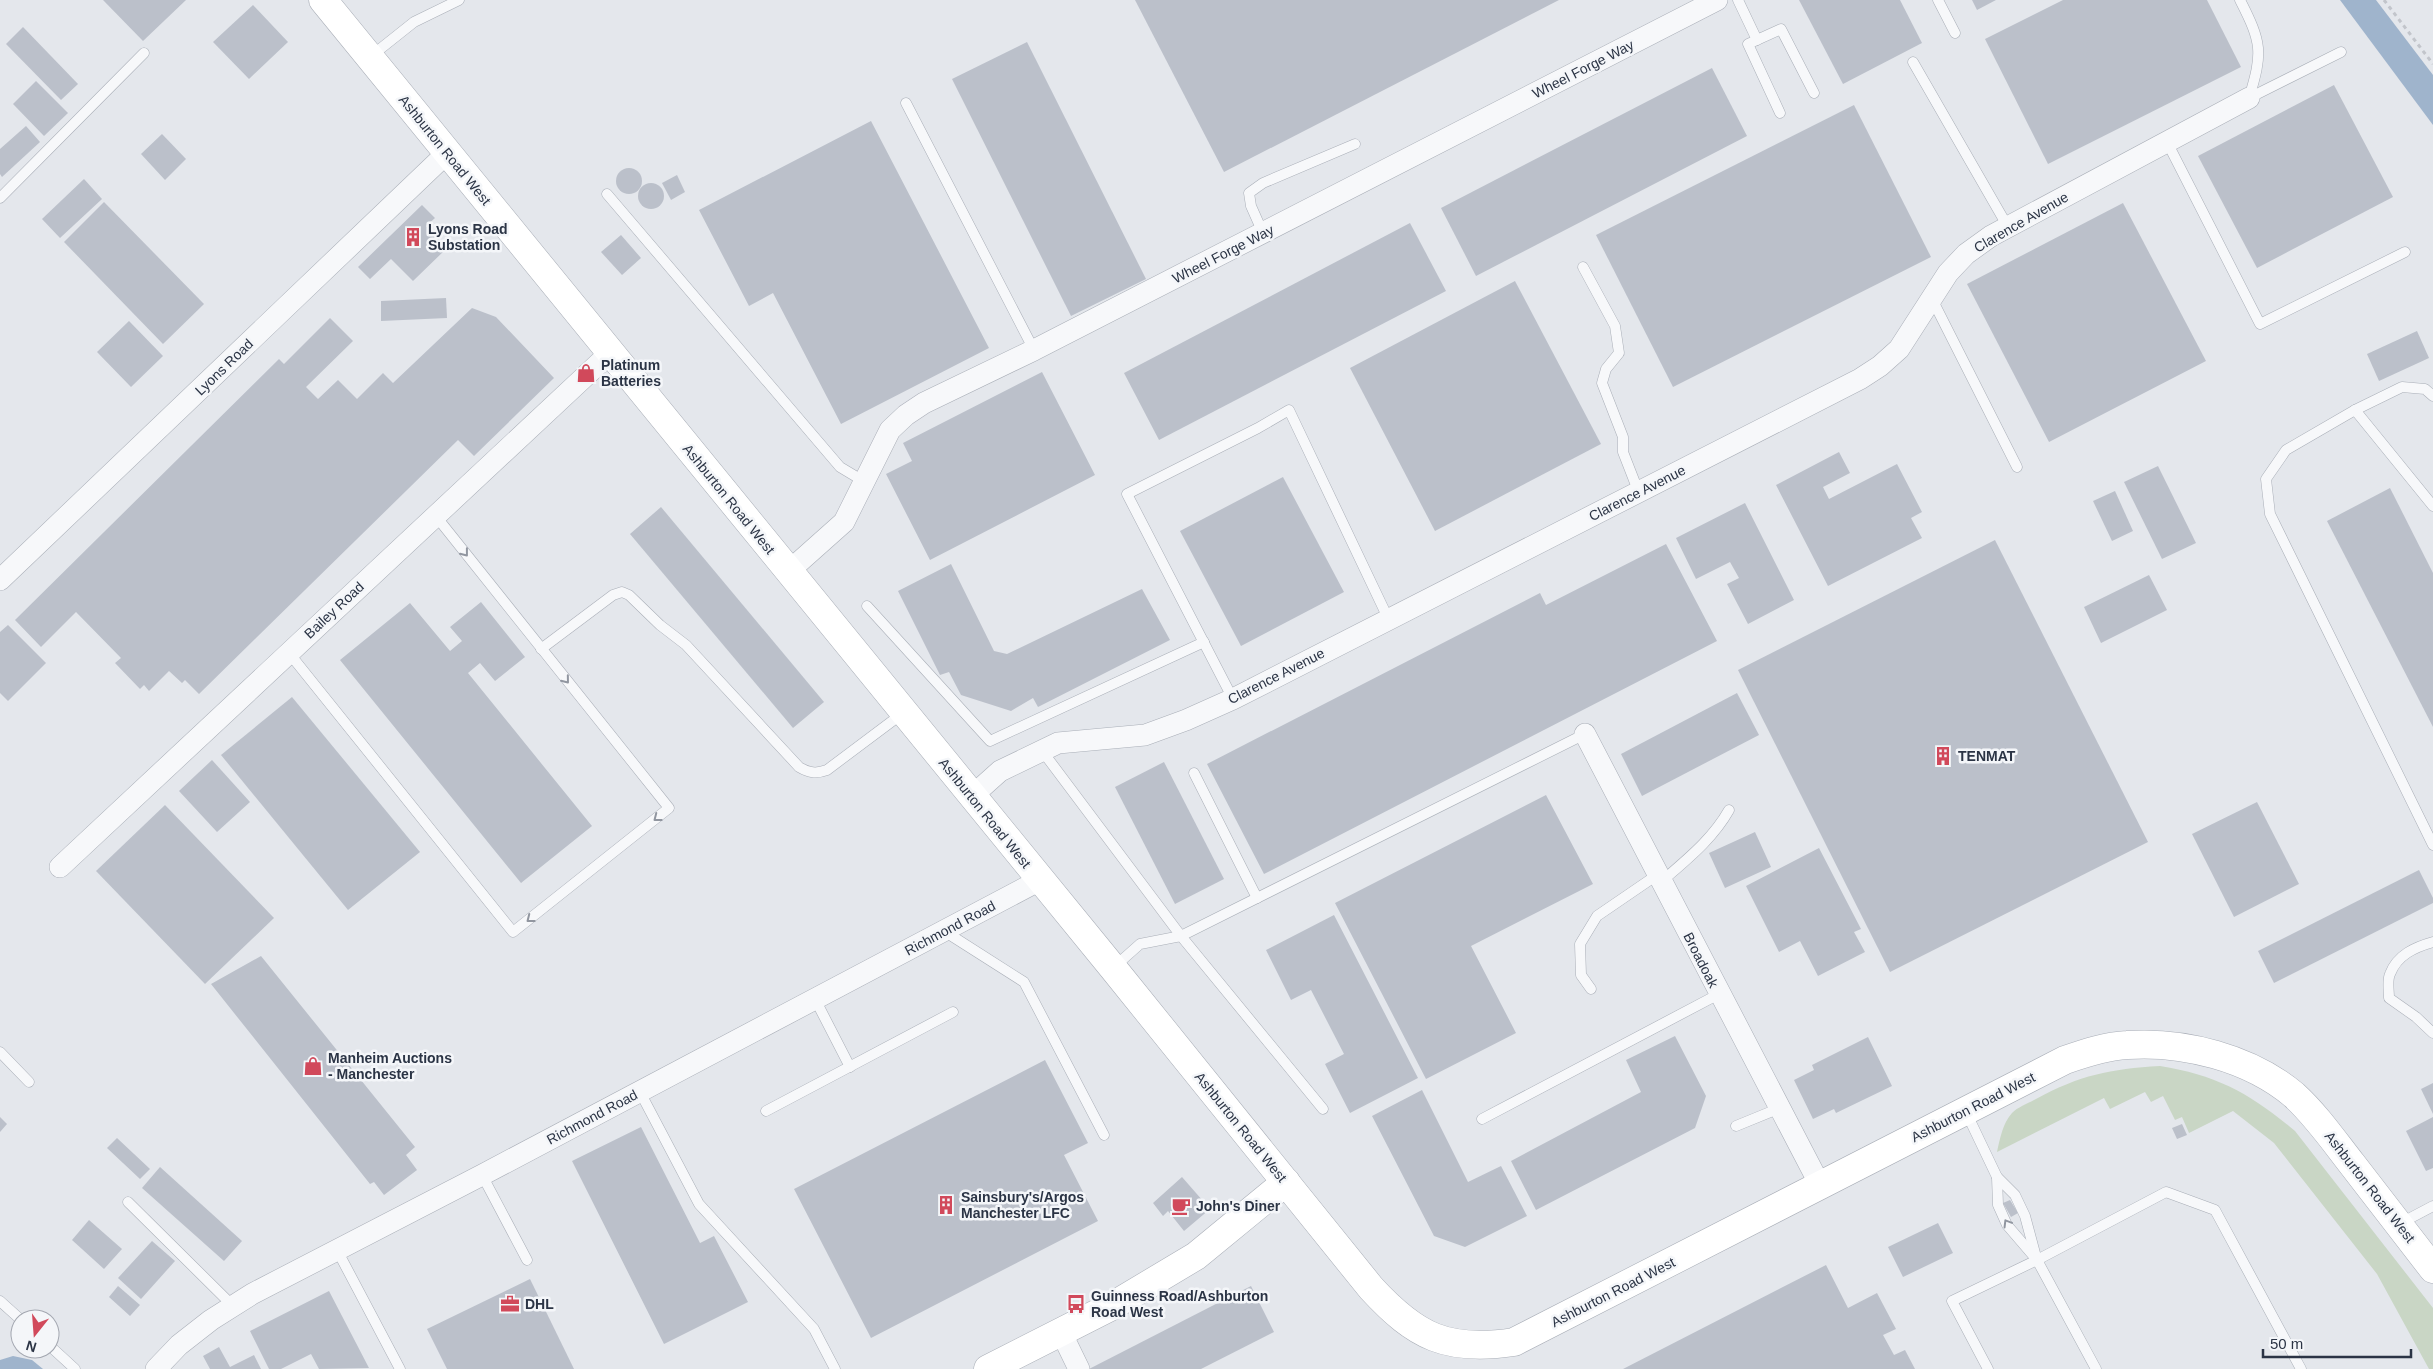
<svg xmlns="http://www.w3.org/2000/svg" width="2433" height="1369" font-family="Helvetica,sans-serif">
  <style>
    .green { fill: #c9d6c5 }
    .water { fill: #9fb4cc }
    .building { fill: #bbc0ca }
    .lines { fill: none; stroke-linecap: round; stroke-linejoin: round }
    .lane-casing { stroke: #a9aeb7; stroke-width: 11 }
    .street-casing { stroke: #a9aeb7; stroke-width: 22 }
    .secondary-casing { stroke: #a9aeb7; stroke-width: 29 }
    .path { stroke: #c2c5cb; stroke-width: 3; stroke-dasharray: 4 4; stroke-linecap: butt }
    .lane { stroke: #f7f8fa; stroke-width: 10 }
    .street { stroke: #f7f8fa; stroke-width: 21 }
    .secondary { stroke: #fff; stroke-width: 28 }
    .oneway { stroke: #9196a0 }
    .labels { text-anchor: middle; dominant-baseline: central; stroke-width: 5; stroke-linejoin: round; paint-order: stroke }
    .street-label { font-size: 14px; fill: #2b3445; stroke: #f4f6f9 }
    .poi-label { font-size: 14px; font-weight: bold; fill: #2b3445; stroke: #f4f6f9; text-anchor: start }
  </style>
  <rect width="100%" height="100%" fill="#e4e7ec"/>
  <path class="green" d="M 2160,1066 C 2217,1075 2251,1094 2295,1131 L 2433,1308 L 2433,1369 L 2429,1369 L 2377,1274 L 2274,1143 L 2233,1111 L 2189,1133 L 2182,1117 L 2175,1120 L 2163,1096 L 2151,1102 L 2145,1092 L 2110,1109 L 2104,1098 L 1997,1152 C 2000,1138 2003,1123 2012,1113 C 2018,1107 2029,1103 2036,1099 C 2080,1075 2110,1069 2160,1066 Z"/>
  <g class="water">
    <path d="M 2340,0 L 2376,0 L 2433,75 L 2433,125 Z"/>
    <path d="M 13,1356 L 32,1360 L 43,1369 L 0,1369 L 0,1360 Z"/>
  </g>
  <g class="building">
    <path d="M 103,0 L 186,0 L 143,41 Z"/>
    <path d="M 1135,0 L 1559,0 L 1224,172 Z"/>
    <path d="M 1799,0 L 1900,0 L 1922,43 L 1843,84 Z"/>
    <path d="M 1972,0 L 1996,0 L 1977,10 Z"/>
    <path d="M 2063,0 L 2207,0 L 2241,67 L 2048,164 L 1985,39 Z"/>
    <path d="M 253,5 L 288,42 L 249,79 L 213,42 Z"/>
    <path d="M 23,27 L 78,84 L 61,100 L 6,44 Z"/>
    <path d="M 1027,42 L 1146,279 L 1071,316 L 952,79 Z"/>
    <path d="M 1712,68 L 1747,136 L 1476,276 L 1441,208 Z"/>
    <path d="M 36,81 L 68,113 L 44,136 L 13,104 Z"/>
    <path d="M 2334,85 L 2393,197 L 2257,268 L 2198,156 Z"/>
    <path d="M 1854,105 L 1931,257 L 1673,387 L 1596,235 Z"/>
    <path d="M 871,121 L 989,348 L 841,424 L 773,293 L 749,306 L 699,210 Z"/>
    <path d="M 26,126 L 40,142 L 2,177 L 0,174 L 0,149 Z"/>
    <path d="M 162,134 L 186,159 L 165,180 L 141,154 Z"/>
    <circle cx="629" cy="181" r="13"/>
    <path d="M 677,175 L 685,192 L 671,200 L 662,183 Z"/>
    <path d="M 84,179 L 102,199 L 60,238 L 42,219 Z"/>
    <circle cx="651" cy="196" r="13"/>
    <path d="M 104,202 L 204,304 L 163,344 L 64,242 Z"/>
    <path d="M 2123,203 L 2206,361 L 2049,442 L 1967,284 Z"/>
    <path d="M 422,205 L 435,218 L 426,226 L 447,248 L 413,281 L 391,259 L 370,279 L 358,267 Z"/>
    <path d="M 1410,223 L 1446,291 L 1159,440 L 1124,373 Z"/>
    <path d="M 621,235 L 641,258 L 622,275 L 601,252 Z"/>
    <path d="M 1515,281 L 1601,444 L 1435,531 L 1350,368 Z"/>
    <path d="M 446,298 L 447,318 L 381,321 L 381,301 Z"/>
    <path d="M 472,308 L 496,317 L 554,378 L 474,456 L 458,440 L 199,694 L 185,680 L 182,683 L 169,671 L 149,691 L 144,685 L 140,689 L 115,663 L 121,658 L 76,612 L 41,647 L 15,620 L 279,359 L 284,364 L 330,318 L 353,341 L 306,387 L 318,399 L 338,380 L 357,399 L 383,373 L 393,383 Z"/>
    <path d="M 129,321 L 163,356 L 131,387 L 97,352 Z"/>
    <path d="M 2417,331 L 2429,358 L 2379,381 L 2367,354 Z"/>
    <path d="M 1042,372 L 1095,475 L 930,560 L 886,474 L 912,461 L 903,443 Z"/>
    <path d="M 1839,452 L 1850,473 L 1823,487 L 1829,499 L 1897,464 L 1922,512 L 1911,518 L 1922,538 L 1828,586 L 1776,485 Z"/>
    <path d="M 2158,466 L 2196,543 L 2162,559 L 2124,482 Z"/>
    <path d="M 1283,477 L 1344,592 L 1241,646 L 1180,531 Z"/>
    <path d="M 2390,488 L 2433,573 L 2433,727 L 2327,521 Z"/>
    <path d="M 2115,491 L 2133,531 L 2112,541 L 2093,501 Z"/>
    <path d="M 1745,503 L 1794,600 L 1748,624 L 1727,584 L 1739,578 L 1730,562 L 1696,579 L 1676,538 Z"/>
    <path d="M 661,507 L 824,702 L 793,728 L 630,534 Z"/>
    <path d="M 1995,540 L 2148,842 L 1890,972 L 1738,670 Z"/>
    <path d="M 1666,544 L 1717,641 L 1264,874 L 1207,764 L 1540,593 L 1546,605 Z"/>
    <path d="M 951,564 L 994,651 L 1007,654 L 1142,589 L 1170,640 L 1038,707 L 1033,698 L 1011,711 L 961,695 L 949,672 L 940,675 L 898,591 Z"/>
    <path d="M 2149,575 L 2167,610 L 2101,643 L 2084,607 Z"/>
    <path d="M 481,602 L 525,657 L 495,681 L 480,663 L 468,673 L 592,826 L 521,883 L 340,660 L 410,603 L 450,651 L 462,641 L 450,627 Z"/>
    <path d="M 8,625 L 46,663 L 8,701 L 0,693 L 0,632 Z"/>
    <path d="M 1737,693 L 1759,735 L 1642,796 L 1621,754 Z"/>
    <path d="M 292,697 L 420,852 L 348,910 L 221,755 Z"/>
    <path d="M 212,760 L 250,802 L 217,832 L 179,791 Z"/>
    <path d="M 1164,762 L 1224,879 L 1175,904 L 1115,787 Z"/>
    <path d="M 1546,795 L 1593,884 L 1471,946 L 1516,1033 L 1426,1079 L 1335,903 Z"/>
    <path d="M 2257,802 L 2299,884 L 2234,917 L 2192,834 Z"/>
    <path d="M 165,805 L 274,918 L 205,984 L 96,871 Z"/>
    <path d="M 1755,832 L 1771,867 L 1725,888 L 1709,853 Z"/>
    <path d="M 1819,848 L 1861,929 L 1854,932 L 1865,952 L 1818,976 L 1800,941 L 1779,952 L 1746,886 Z"/>
    <path d="M 2419,870 L 2433,898 L 2433,903 L 2274,983 L 2258,951 Z"/>
    <path d="M 1334,915 L 1418,1078 L 1350,1113 L 1325,1064 L 1344,1054 L 1311,990 L 1291,1000 L 1266,950 Z"/>
    <path d="M 261,956 L 415,1147 L 406,1155 L 417,1170 L 384,1195 L 374,1182 L 370,1184 L 211,984 Z"/>
    <path d="M 1675,1036 L 1706,1096 L 1695,1128 L 1536,1210 L 1511,1161 L 1641,1092 L 1626,1060 Z"/>
    <path d="M 1868,1037 L 1892,1086 L 1836,1113 L 1834,1109 L 1813,1119 L 1794,1080 L 1814,1070 L 1812,1065 Z"/>
    <path d="M 1045,1060 L 1088,1143 L 1064,1155 L 1098,1221 L 871,1338 L 794,1189 Z"/>
    <path d="M 2433,1083 L 2433,1114 L 2421,1089 Z"/>
    <path d="M 1422,1090 L 1468,1182 L 1501,1166 L 1527,1216 L 1465,1247 L 1434,1236 L 1372,1116 Z"/>
    <path d="M 0,1117 L 7,1124 L 0,1132 Z"/>
    <path d="M 2433,1117 L 2433,1168 L 2426,1171 L 2406,1131 Z"/>
    <path d="M 2182,1124 L 2187,1135 L 2177,1139 L 2172,1128 Z"/>
    <path d="M 641,1127 L 700,1243 L 714,1236 L 748,1302 L 664,1344 L 572,1161 Z"/>
    <path d="M 117,1138 L 150,1169 L 140,1179 L 107,1148 Z"/>
    <path d="M 160,1167 L 242,1241 L 224,1261 L 142,1188 Z"/>
    <path d="M 1182,1177 L 1210,1209 L 1184,1231 L 1168,1211 L 1163,1216 L 1153,1203 Z"/>
    <path d="M 2010,1200 L 2018,1213 L 2011,1217 L 2003,1203 Z"/>
    <path d="M 89,1220 L 122,1249 L 104,1269 L 72,1240 Z"/>
    <path d="M 1938,1223 L 1953,1253 L 1903,1277 L 1888,1247 Z"/>
    <path d="M 152,1241 L 175,1261 L 141,1299 L 118,1278 Z"/>
    <path d="M 1826,1265 L 1848,1308 L 1877,1293 L 1896,1329 L 1883,1335 L 1894,1355 L 1905,1350 L 1915,1369 L 1623,1369 Z"/>
    <path d="M 530,1279 L 574,1369 L 447,1369 L 427,1329 Z"/>
    <path d="M 118,1286 L 140,1305 L 130,1316 L 109,1297 Z"/>
    <path d="M 1251,1286 L 1274,1332 L 1201,1369 L 1089,1369 Z"/>
    <path d="M 329,1291 L 369,1368 L 319,1369 L 311,1354 L 281,1369 L 269,1369 L 250,1331 Z"/>
    <path d="M 219,1347 L 230,1367 L 254,1355 L 261,1369 L 210,1369 L 203,1356 Z"/>
  </g>
  <g class="lines">
    <g class="lane-casing">
      <g id="lane">
        <path d="M 1738,0 L 1757,40"/>
        <path d="M 1938,0 L 1955,33"/>
        <path d="M 2240,0 C 2262,43 2263,52 2249,98"/>
        <path d="M 370,57 L 414,22 L 459,0"/>
        <path d="M 1913,62 L 2008,227"/>
        <path d="M 2249,98 L 2341,52"/>
        <path d="M 906,103 L 1034,350"/>
        <path d="M 1780,113 L 1748,44 L 1781,29 L 1814,93"/>
        <path d="M 2167,142 L 2260,324 L 2405,252"/>
        <path d="M 607,194 L 840,467 L 865,482"/>
        <path d="M 0,198 L 144,53"/>
        <path d="M 1263,233 L 1251,206 L 1249,193 L 1263,183 L 1355,144"/>
        <path d="M 1583,267 L 1615,326 L 1619,353 L 1606,369 L 1602,383 L 1623,437 L 1623,452 L 1639,493"/>
        <path d="M 1932,299 L 2017,467"/>
        <path d="M 2433,396 L 2425,389 L 2402,387 L 2355,410 L 2286,450 L 2266,479 L 2270,514 L 2433,845"/>
        <path d="M 2355,410 L 2433,506"/>
        <path d="M 867,606 L 990,741 L 1204,642"/>
        <path d="M 541,649 L 613,595 L 622,592 L 629,595 L 660,625 L 686,645 L 799,767 C 809,773 816,774 827,770 L 903,713"/>
        <path d="M 289,653 L 513,932 L 669,808 L 435,515"/>
        <path d="M 1233,699 L 1127,494 L 1258,428 L 1289,410 L 1388,618"/>
        <path d="M 1043,752 L 1181,936 L 1585,734"/>
        <path d="M 1194,773 L 1257,898"/>
        <path d="M 1661,882 C 1686,860 1712,840 1729,810"/>
        <path d="M 944,931 L 1024,982 L 1104,1135"/>
        <path d="M 2433,942 C 2415,947 2397,955 2390,974 C 2387,980 2389,991 2389,998 L 2416,1017 L 2433,1033"/>
        <path d="M 1113,968 L 1140,944 L 1181,936 L 1323,1109"/>
        <path d="M 1591,989 L 1581,975 L 1580,944 L 1597,916 L 1657,875"/>
        <path d="M 815,999 L 850,1067"/>
        <path d="M 0,1052 L 29,1082"/>
        <path d="M 640,1092 L 699,1204 L 814,1329 L 835,1369"/>
        <path d="M 766,1111 L 953,1012"/>
        <path d="M 1966,1112 L 1997,1177 L 2015,1195 L 2025,1216 L 2036,1257"/>
        <path d="M 1482,1119 L 1719,994"/>
        <path d="M 1736,1126 L 1780,1108"/>
        <path d="M 482,1175 L 527,1260"/>
        <path d="M 1997,1177 L 1998,1205 L 2007,1225 L 2037,1260 L 2096,1369"/>
        <path d="M 128,1202 L 233,1306"/>
        <path d="M 2399,1224 L 2433,1206"/>
        <path d="M 337,1250 L 400,1369"/>
        <path d="M 0,1301 L 20,1319"/>
        <path d="M 50,1346 L 75,1369"/>
        <path d="M 1988,1369 L 1952,1301 L 2037,1260 L 2166,1192 L 2215,1210 L 2301,1369"/>
      </g>
    </g>
    <g class="street-casing">
      <g id="street">
        <path d="M 789,571 L 844,522 L 890,430 L 906,415 L 924,403 L 1034,350 L 1717,0"/>
        <path d="M 0,580 L 447,153"/>
        <path d="M 1585,734 L 1820,1185"/>
        <path d="M 971,797 L 1000,771 L 1058,743 L 1145,735 L 1186,720 L 1233,699 L 1860,379 L 1880,366 L 1899,349 L 1948,273 L 1966,254 L 1991,236 L 2249,98"/>
        <path d="M 60,867 L 610,353"/>
        <path d="M 1061,1332 L 1079,1369"/>
        <path d="M 156,1369 L 179,1345 L 211,1320 L 252,1294 L 482,1175 L 1040,880"/>
      </g>
    </g>
    <g class="secondary-casing">
      <g id="secondary">
        <path d="M 323,0 L 1113,968 L 1371,1288 C 1416,1337 1447,1352 1514,1342 L 2065,1060 C 2085,1053 2106,1046 2127,1045 C 2184,1041 2250,1058 2294,1095 C 2316,1115 2334,1141 2352,1164 C 2379,1199 2406,1234 2433,1269"/>
        <path d="M 988,1369 L 1114,1305 L 1196,1256 L 1286,1182"/>
      </g>
    </g>
    <path class="path" d="M 2384,0 L 2433,64"/>
    <use href="#lane" class="lane"/>
    <use href="#street" class="street"/>
    <use href="#secondary" class="secondary"/>
  </g>
  <defs><path id="oneway-chevron" d="M-2-3.5L2.5 0L-2 3.5" fill="none" stroke-width="1.6" stroke-linecap="round" stroke-linejoin="round" transform="scale(1.25)"/></defs>
  <g class="oneway">
    <use href="#oneway-chevron" transform="translate(465 553) rotate(52)"/>
    <use href="#oneway-chevron" transform="translate(566 680) rotate(51)"/>
    <use href="#oneway-chevron" transform="translate(657 818) rotate(142)"/>
    <use href="#oneway-chevron" transform="translate(530 919) rotate(142)"/>
    <use href="#oneway-chevron" transform="translate(2007 1223) rotate(-121)"/>
  </g>
  <defs>
    <g id="building-bare" transform="scale(1.5)"><path d="M-4-6H4V6H1V3H-1V6H-4ZM-2.5-4.3h1.7v1.8h-1.7ZM.8-4.3h1.7v1.8H.8ZM-2.5-1h1.7V.8h-1.7ZM.8-1h1.7V.8H.8Z" fill="#d1495b" stroke="#f4f6f9" stroke-width="2.5" paint-order="stroke"/></g>
    <g id="shop-bare" transform="scale(1.5)"><path d="M-5-2.5h2.3a2.7 3.5 0 0 1 5.4 0H5L5.5 6h-11ZM-1.5-2.5h3a1.5 2.3 0 0 0-3 0Z" fill="#d1495b" stroke="#f4f6f9" stroke-width="2.5" paint-order="stroke"/></g>
    <g id="cafe-bare" transform="scale(1.5)"><path d="M-5.5-4.5H6V0H3Q3 3.5 0 3.5H-2.5Q-5.5 3.5-5.5 0ZM3-3.2v2h1.7v-2ZM-6 4.5H4V6H-6Z" fill="#d1495b" stroke="#f4f6f9" stroke-width="2.5" paint-order="stroke"/></g>
    <g id="office-bare" transform="scale(1.5)"><path d="M-6-3h4V-5.5h4V-3h4V5H-6ZM-1-4.5V-3h2v-1.5ZM-6 0V1H6V0Z" fill="#d1495b" stroke="#f4f6f9" stroke-width="2.5" paint-order="stroke"/></g>
    <g id="bus-bare" transform="scale(1.5)"><path d="M-5-6H5V4H4V6H2V4H-2V6H-4V4H-5ZM-3.5-4V0h7V-4ZM-3.5 1.2v1.5H-2V1.2ZM2 1.2v1.5H3.5V1.2Z" fill="#d1495b" stroke="#f4f6f9" stroke-width="2.5" paint-order="stroke"/></g>
  </defs>
  <g fill-rule="evenodd">
    <use href="#building-bare" x="413" y="237"/>
    <use href="#shop-bare" x="586" y="373"/>
    <use href="#building-bare" x="1943" y="756"/>
    <use href="#shop-bare" x="313" y="1066"/>
    <use href="#building-bare" x="946" y="1205"/>
    <use href="#cafe-bare" x="1181" y="1206"/>
    <use href="#office-bare" x="510" y="1304"/>
    <use href="#bus-bare" x="1076" y="1304"/>
  </g>
  <g class="labels">
    <g class="street-label">
      <text transform="translate(1583 69) rotate(-27)">Wheel Forge Way</text>
      <text transform="translate(445 150) rotate(51)">Ashburton Road West</text>
      <text transform="translate(2021 222) rotate(-30)">Clarence Avenue</text>
      <text transform="translate(1223 254) rotate(-27)">Wheel Forge Way</text>
      <text transform="translate(224 367) rotate(-44)">Lyons Road</text>
      <text transform="translate(1637 493) rotate(-27)">Clarence Avenue</text>
      <text transform="translate(729 499) rotate(51)">Ashburton Road West</text>
      <text transform="translate(334 610) rotate(-43)">Bailey Road</text>
      <text transform="translate(1276 676) rotate(-27)">Clarence Avenue</text>
      <text transform="translate(985 813) rotate(51)">Ashburton Road West</text>
      <text transform="translate(950 928) rotate(-28)">Richmond Road</text>
      <text transform="translate(1701 960) rotate(63)">Broadoak</text>
      <text transform="translate(1973 1107) rotate(-27)">Ashburton Road West</text>
      <text transform="translate(592 1117) rotate(-28)">Richmond Road</text>
      <text transform="translate(1241 1127) rotate(51)">Ashburton Road West</text>
      <text transform="translate(2370 1187) rotate(52)">Ashburton Road West</text>
      <text transform="translate(1613 1292) rotate(-27)">Ashburton Road West</text>
    </g>
    <g class="poi-label">
      <text x="428" y="229">Lyons Road<tspan x="428" dy="16">Substation</tspan></text>
      <text x="601" y="365">Platinum<tspan x="601" dy="16">Batteries</tspan></text>
      <text x="1958" y="756">TENMAT</text>
      <text x="328" y="1058">Manheim Auctions<tspan x="328" dy="16">- Manchester</tspan></text>
      <text x="961" y="1197">Sainsbury's/Argos<tspan x="961" dy="16">Manchester LFC</tspan></text>
      <text x="1196" y="1206">John's Diner</text>
      <text x="1091" y="1296">Guinness Road/Ashburton<tspan x="1091" dy="16">Road West</tspan></text>
      <text x="525" y="1304">DHL</text>
    </g>
  </g>
  <g transform="translate(35 1334) rotate(197)"><circle r="24" fill="#f4f6f9" stroke="#a4a8b1"/>
  <path d="M0-4L9 19L0 12L-9 19Z" fill="#d1495b"/>
  <text y="-8" font-size="14" font-weight="bold" text-anchor="middle" fill="#2b3445">N</text>
  </g>
  <path d="M2263 1349v8h148v-8" fill="none" stroke="#2b3445" stroke-width="2.5"/>
  <text x="2270" y="1349" font-size="15" fill="#2b3445" stroke="#f4f6f9" stroke-width="4" paint-order="stroke">50 m</text>
</svg>
